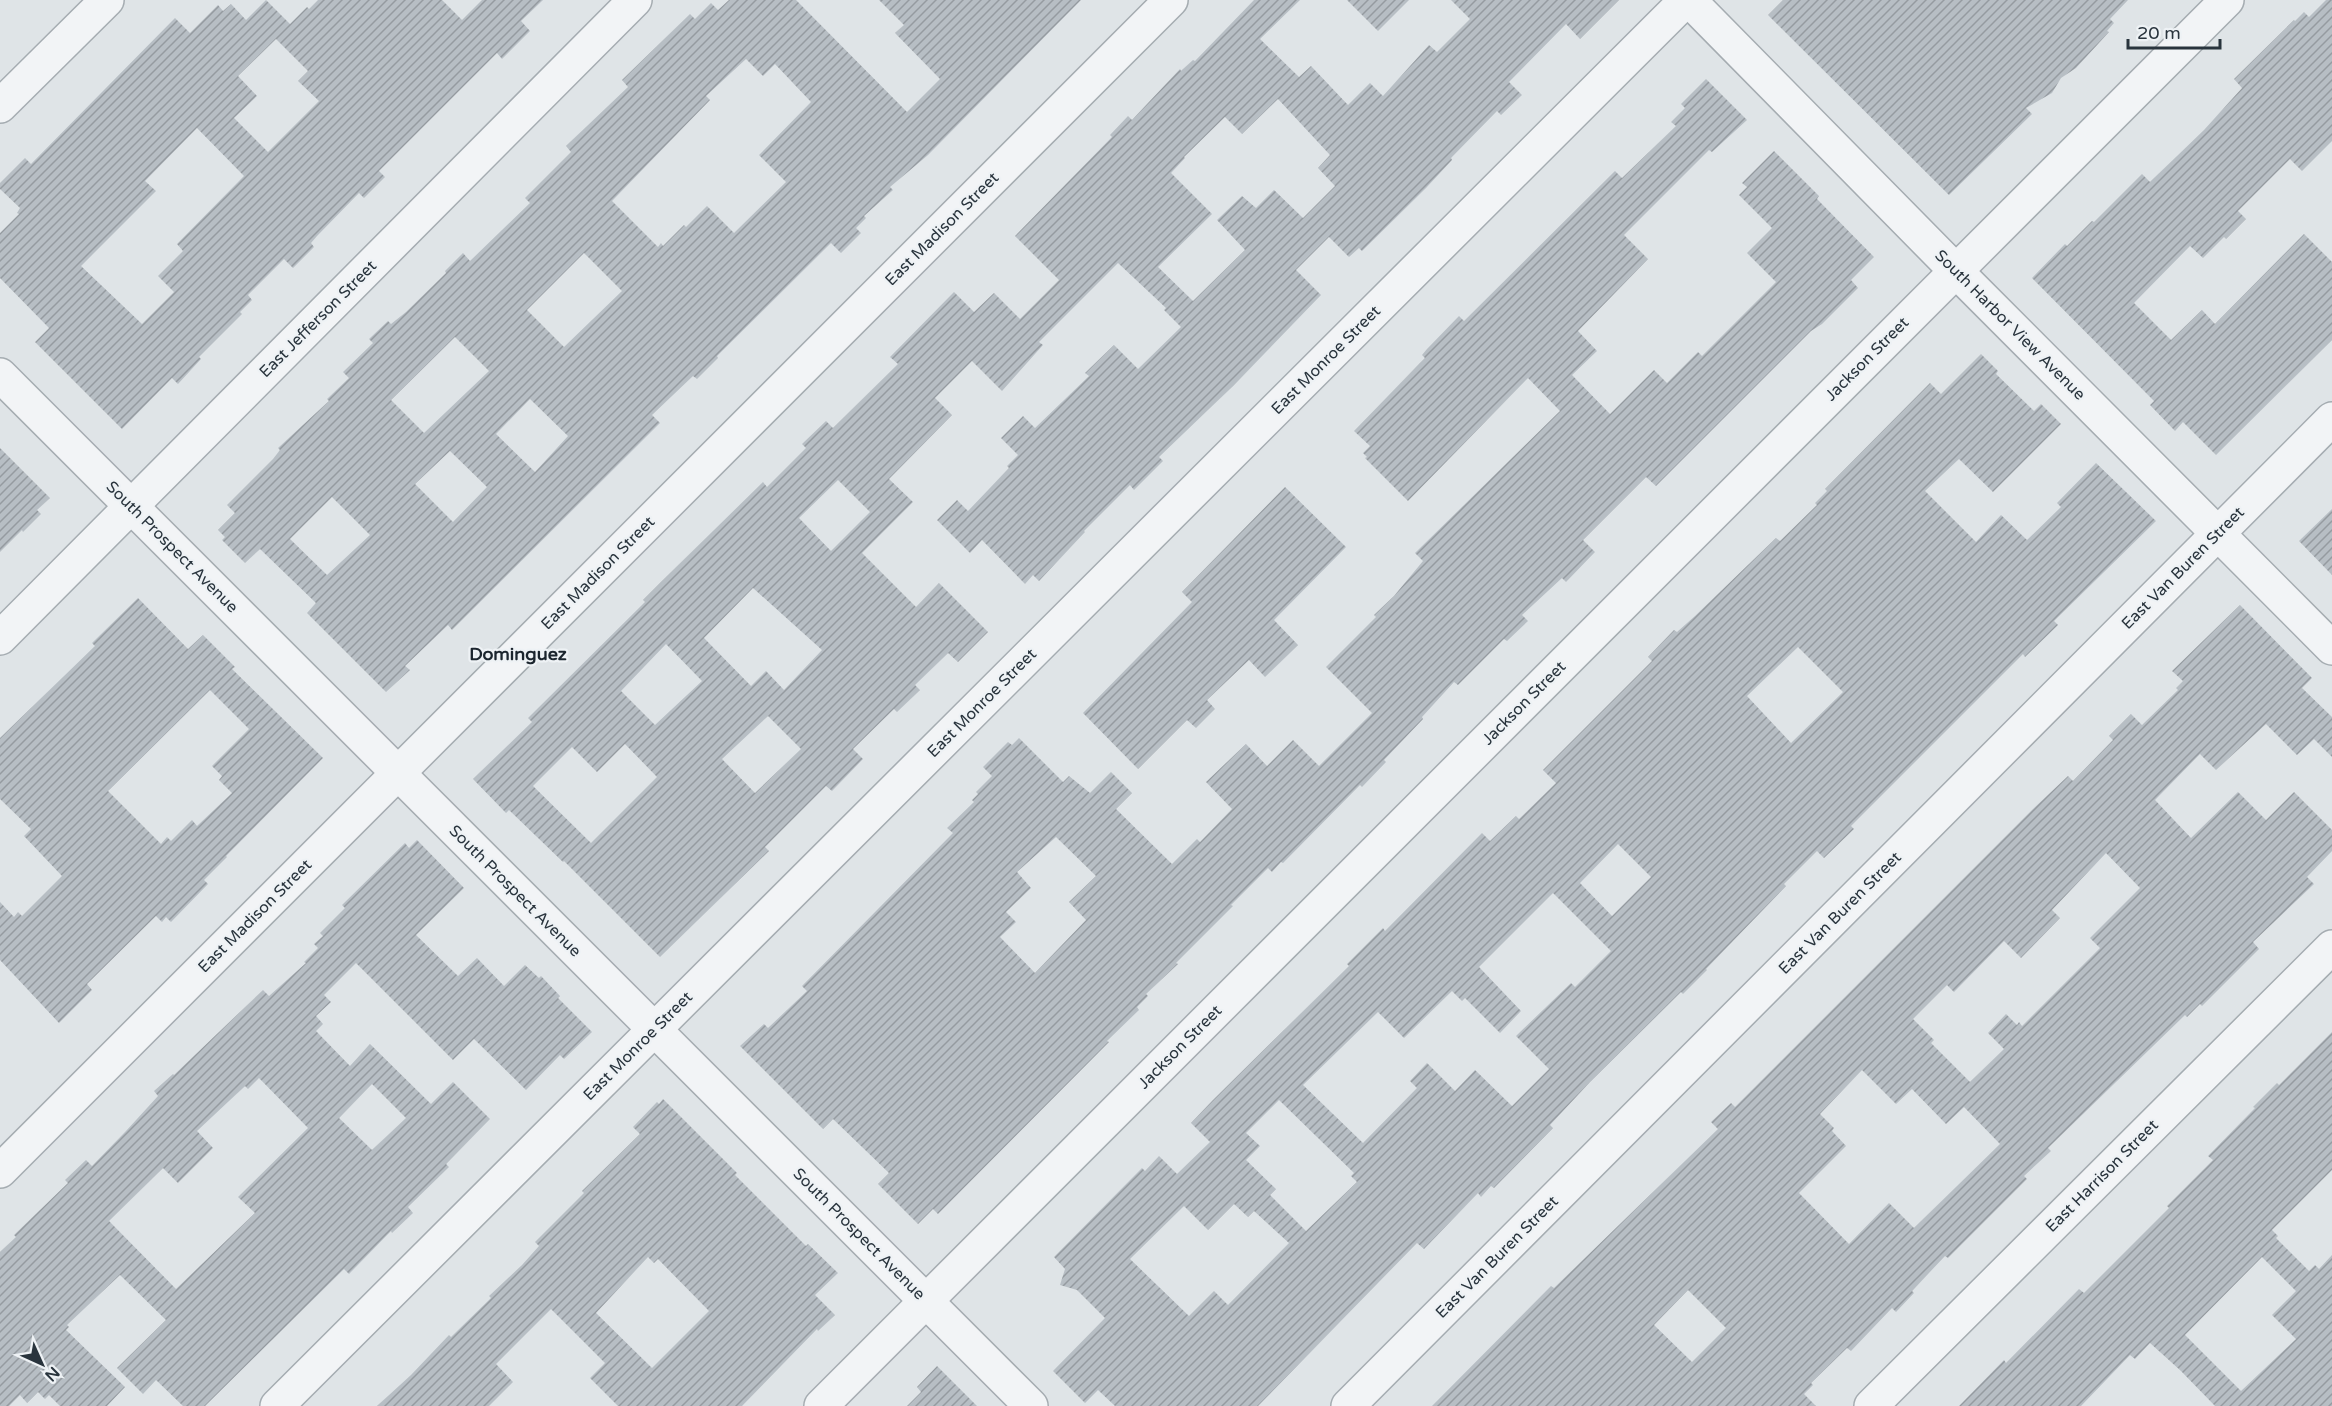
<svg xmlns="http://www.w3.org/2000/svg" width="2332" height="1406" font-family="'Varela Round',sans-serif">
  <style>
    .building { fill: url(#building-hatch); fill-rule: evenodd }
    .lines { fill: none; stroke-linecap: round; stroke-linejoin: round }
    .minor-casing { stroke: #a5acb1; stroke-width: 36 }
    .minor { stroke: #f2f4f6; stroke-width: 33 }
    .labels { text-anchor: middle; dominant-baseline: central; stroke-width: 4.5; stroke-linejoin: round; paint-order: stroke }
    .street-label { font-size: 16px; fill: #29343d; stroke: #eef2f5 }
    .neighbourhood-label { font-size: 18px; font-weight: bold; fill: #1b252e; stroke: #eef2f5 }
  </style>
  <defs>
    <pattern id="building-hatch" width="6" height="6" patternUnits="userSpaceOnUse" patternTransform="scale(1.5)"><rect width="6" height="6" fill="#b7bec4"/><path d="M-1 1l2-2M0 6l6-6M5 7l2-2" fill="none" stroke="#959ba0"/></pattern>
  </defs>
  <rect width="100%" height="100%" fill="#dfe4e7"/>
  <g class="building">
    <path d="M 266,0 L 290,24 L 307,7 L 309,9 L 318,0 L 442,0 L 462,20 L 482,0 L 543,0 L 521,21 L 530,31 L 502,59 L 497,53 L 379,171 L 385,177 L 364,198 L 359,193 L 317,236 L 311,243 L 314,247 L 293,268 L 284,259 L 248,295 L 252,300 L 240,312 L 242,314 L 199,357 L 201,359 L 178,384 L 172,378 L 122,429 L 35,342 L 49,328 L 0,278 L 0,233 L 19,214 L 17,213 L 20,208 L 0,189 L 0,183 L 25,158 L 31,164 L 175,18 L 190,33 L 218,5 L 223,11 L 231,4 L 246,20 ZM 276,39 L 308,71 L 298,81 L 319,101 L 268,152 L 234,118 L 257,96 L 238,76 ZM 197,128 L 244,176 L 177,244 L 183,251 L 158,276 L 174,292 L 142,324 L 81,266 L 156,191 L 145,181 Z"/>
    <path d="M 729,0 L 796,0 L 907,112 L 940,79 L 895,33 L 904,25 L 879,0 L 1081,0 L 928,155 L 890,187 L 893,190 L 864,216 L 866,218 L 856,228 L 861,233 L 841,253 L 831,243 L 717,356 L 718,358 L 697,379 L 693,376 L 652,415 L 660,423 L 452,630 L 448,625 L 405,666 L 410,670 L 386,692 L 307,613 L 316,603 L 260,549 L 245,563 L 222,540 L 225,537 L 218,530 L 235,513 L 227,505 L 273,459 L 280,450 L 278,448 L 329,401 L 327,399 L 349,378 L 343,372 L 373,343 L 369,339 L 388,321 L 391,324 L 406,312 L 446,273 L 445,271 L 463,253 L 470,261 L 530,203 L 525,198 L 571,152 L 566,146 L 628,87 L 622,80 L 690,14 L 695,19 L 711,3 L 718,10 ZM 746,59 L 763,76 L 775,64 L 811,102 L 759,155 L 786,182 L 734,233 L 707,206 L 686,227 L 684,225 L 663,246 L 661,243 L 658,247 L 612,201 L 710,100 L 706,96 ZM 584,253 L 622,291 L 564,347 L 527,310 ZM 455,337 L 489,371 L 424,433 L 391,400 ZM 530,399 L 568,436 L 535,472 L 496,434 ZM 450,451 L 487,487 L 453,522 L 415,484 ZM 332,497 L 370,535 L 327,575 L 290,539 Z"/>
    <path d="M 1254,0 L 1300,0 L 1260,39 L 1299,77 L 1311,66 L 1348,105 L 1370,83 L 1383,96 L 1429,45 L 1437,52 L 1470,19 L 1451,0 L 1619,0 L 1580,39 L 1566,24 L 1509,82 L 1522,95 L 1501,115 L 1497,111 L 1451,158 L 1452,160 L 1426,188 L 1362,251 L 1359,248 L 1349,257 L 1329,237 L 1296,270 L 1321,295 L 1233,386 L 1159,457 L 1163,461 L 1134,490 L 1130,485 L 1084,531 L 1085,532 L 1039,581 L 1033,575 L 1025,584 L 982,540 L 970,553 L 937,520 L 957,500 L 968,511 L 1009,468 L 1007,466 L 1018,455 L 1001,438 L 1023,416 L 1035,428 L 1089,376 L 1085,373 L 1114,345 L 1138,369 L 1181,327 L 1164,310 L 1166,308 L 1118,263 L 1039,342 L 1043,345 L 1002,391 L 972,361 L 935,398 L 952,415 L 889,479 L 913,502 L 862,553 L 916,607 L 939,583 L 988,632 L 958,662 L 948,653 L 915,685 L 920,690 L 897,712 L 894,709 L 853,749 L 863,759 L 832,791 L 826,786 L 765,847 L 769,851 L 660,957 L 564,861 L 563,862 L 509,810 L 506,813 L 473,779 L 532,722 L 528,718 L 645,602 L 643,600 L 663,580 L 763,482 L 767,487 L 806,448 L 802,444 L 826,421 L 833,428 L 898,364 L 890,357 L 954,292 L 974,312 L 994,293 L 1020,319 L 1059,280 L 1015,236 L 1112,137 L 1110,135 L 1128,116 L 1132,120 L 1180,69 L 1181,71 L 1193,60 L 1195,61 ZM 1278,99 L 1330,155 L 1318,168 L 1335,186 L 1303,218 L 1274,190 L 1256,208 L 1242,196 L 1217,220 L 1245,250 L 1193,301 L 1158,267 L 1212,214 L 1171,173 L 1185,158 L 1184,157 L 1225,117 L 1242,134 ZM 838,480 L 870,512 L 831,551 L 799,518 ZM 753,588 L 822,650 L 784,690 L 766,671 L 751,686 L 704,638 ZM 666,644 L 702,681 L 655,725 L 621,691 ZM 768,716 L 801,749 L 755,793 L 722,759 ZM 625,744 L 657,777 L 591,843 L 533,786 L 572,747 L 597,772 Z"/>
    <path d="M 1347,0 L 1409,0 L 1378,31 Z"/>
    <path d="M 1783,0 L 2128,0 L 2110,19 L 2114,23 L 2107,31 L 2109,32 L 2076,68 L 2061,78 L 2052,93 L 2026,108 L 2032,114 L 1949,195 L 1768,15 Z"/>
    <path d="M 2326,0 L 2332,0 L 2332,141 L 2302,171 L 2290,159 L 2238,211 L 2246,219 L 2226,239 L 2224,237 L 2203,258 L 2190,246 L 2134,303 L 2171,340 L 2202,310 L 2215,324 L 2304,234 L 2332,262 L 2332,340 L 2216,455 L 2183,422 L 2175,431 L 2150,405 L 2154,401 L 2032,278 L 2065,244 L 2067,246 L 2092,221 L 2094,222 L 2142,174 L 2150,182 L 2204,130 L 2242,88 L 2234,79 L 2294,20 L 2295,21 L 2304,12 L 2309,17 Z"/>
    <path d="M 1706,79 L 1747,120 L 1712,152 L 1709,150 L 1624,235 L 1648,259 L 1578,331 L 1597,351 L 1572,375 L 1610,414 L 1654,370 L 1667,383 L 1698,352 L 1702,356 L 1776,282 L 1747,253 L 1772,228 L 1739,195 L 1747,187 L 1742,183 L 1774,151 L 1819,196 L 1817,199 L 1874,257 L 1851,280 L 1858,288 L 1822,324 L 1811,331 L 1656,486 L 1646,477 L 1583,540 L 1595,552 L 1566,582 L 1562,578 L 1522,615 L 1528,621 L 1507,641 L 1504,639 L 1458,685 L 1454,682 L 1422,717 L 1423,719 L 1384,760 L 1386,762 L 1362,787 L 1360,785 L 1283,863 L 1281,862 L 1272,872 L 1268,868 L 1231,905 L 1233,906 L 1176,963 L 1178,964 L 1146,994 L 1148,996 L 1137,1007 L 1139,1010 L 1107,1041 L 1109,1042 L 938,1214 L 933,1209 L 918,1224 L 878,1184 L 889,1173 L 833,1119 L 823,1129 L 740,1046 L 764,1024 L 768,1028 L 807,991 L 802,986 L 953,833 L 947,828 L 974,802 L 972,800 L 978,794 L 976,792 L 992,776 L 983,767 L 1008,742 L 1012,745 L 1019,738 L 1063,782 L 1069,776 L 1090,793 L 1111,772 L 1132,793 L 1116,809 L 1172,864 L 1197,839 L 1200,842 L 1232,809 L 1206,782 L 1246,744 L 1267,766 L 1293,740 L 1319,766 L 1372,713 L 1326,667 L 1376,617 L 1374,615 L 1394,596 L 1423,561 L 1415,553 L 1560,411 L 1528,378 L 1408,501 L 1365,458 L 1367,457 L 1363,453 L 1370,446 L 1354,431 L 1420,363 L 1425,358 L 1422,355 L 1427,349 L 1459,316 L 1464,321 L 1615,171 L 1622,178 L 1676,126 L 1671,122 L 1685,108 L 1681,104 ZM 1056,837 L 1096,876 L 1069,902 L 1086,920 L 1035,973 L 1000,937 L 1016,922 L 1006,912 L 1031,888 L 1017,872 Z"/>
    <path d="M 1981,354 L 1998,371 L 1996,374 L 2034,411 L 2041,404 L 2061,424 L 1993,492 L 1959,459 L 1925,491 L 1976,542 L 2001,515 L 2027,540 L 2061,507 L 2057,503 L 2096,463 L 2156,521 L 2054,621 L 2058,625 L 2025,657 L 2023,654 L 1851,826 L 1854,829 L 1824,858 L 1817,851 L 1784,884 L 1786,886 L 1706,969 L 1707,970 L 1683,994 L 1681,992 L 1590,1082 L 1550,1125 L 1553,1128 L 1494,1188 L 1491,1186 L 1481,1197 L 1478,1193 L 1424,1249 L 1417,1243 L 1258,1406 L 1115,1406 L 1098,1390 L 1085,1403 L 1053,1371 L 1105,1318 L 1077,1290 L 1060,1285 L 1065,1269 L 1054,1257 L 1142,1168 L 1145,1171 L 1159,1156 L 1177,1174 L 1210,1142 L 1191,1123 L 1213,1100 L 1349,966 L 1347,964 L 1383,928 L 1385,931 L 1482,833 L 1490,841 L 1516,816 L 1519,819 L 1556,783 L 1543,770 L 1652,661 L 1648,657 L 1674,630 L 1677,632 L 1695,616 L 1776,538 L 1780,541 L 1817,505 L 1815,503 L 1827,491 L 1825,489 L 1930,383 L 1941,394 ZM 1798,647 L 1843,692 L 1791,743 L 1747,696 ZM 1618,844 L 1651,877 L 1612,916 L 1580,883 ZM 1553,893 L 1611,951 L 1575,987 L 1571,983 L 1516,1036 L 1549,1069 L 1512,1106 L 1475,1070 L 1455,1091 L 1427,1063 L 1410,1081 L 1417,1088 L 1363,1143 L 1303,1085 L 1378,1012 L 1404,1038 L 1452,991 L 1462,1001 L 1465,998 L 1500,1033 L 1521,1011 L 1479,967 ZM 1279,1100 L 1354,1173 L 1351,1176 L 1357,1182 L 1306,1231 L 1270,1195 L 1276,1189 L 1246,1160 L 1260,1146 L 1246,1133 ZM 1234,1204 L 1248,1217 L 1254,1211 L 1289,1243 L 1228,1305 L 1214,1291 L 1189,1316 L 1130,1259 L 1184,1206 L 1208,1230 Z"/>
    <path d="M 0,448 L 50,498 L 37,510 L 41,514 L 23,532 L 22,530 L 0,552 Z"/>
    <path d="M 1285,487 L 1346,547 L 1274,620 L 1298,645 L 1265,677 L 1249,660 L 1207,700 L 1215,709 L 1196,728 L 1187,720 L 1138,769 L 1083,713 L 1192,602 L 1182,592 Z"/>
    <path d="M 2332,509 L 2332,575 L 2299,541 Z"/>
    <path d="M 138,598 L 188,649 L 203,635 L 235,667 L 232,669 L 323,758 L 226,856 L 227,857 L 204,880 L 208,884 L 171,922 L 166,917 L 162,922 L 156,916 L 87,984 L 92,990 L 59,1023 L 0,960 L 0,902 L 14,917 L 18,912 L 22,916 L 62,876 L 24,836 L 31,829 L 0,799 L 0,738 L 95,646 L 92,643 ZM 210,690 L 249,729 L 212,766 L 222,776 L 219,780 L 232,793 L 197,826 L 192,820 L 171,841 L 167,837 L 161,844 L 108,791 Z"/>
    <path d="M 2240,605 L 2312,678 L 2302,688 L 2332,717 L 2332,757 L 2314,739 L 2297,755 L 2266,724 L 2216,770 L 2200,754 L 2155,800 L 2191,838 L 2238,792 L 2266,820 L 2294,792 L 2332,830 L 2332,851 L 2307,877 L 2314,884 L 2253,942 L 2259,949 L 2202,1006 L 2200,1004 L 2187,1017 L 2185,1015 L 2048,1148 L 2051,1151 L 2024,1176 L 2027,1179 L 1948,1258 L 1945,1256 L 1912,1291 L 1914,1293 L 1896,1312 L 1892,1308 L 1851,1351 L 1847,1348 L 1811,1383 L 1813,1385 L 1804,1394 L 1816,1406 L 1432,1406 L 1551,1286 L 1554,1288 L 1718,1129 L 1711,1122 L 1731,1103 L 1735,1107 L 2033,809 L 2068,776 L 2073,781 L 2113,740 L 2109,736 L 2131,714 L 2142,725 L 2178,690 L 2176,688 L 2183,681 L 2172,671 ZM 2106,853 L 2140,888 L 2090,938 L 2100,948 L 2022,1026 L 2019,1022 L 2017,1025 L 2006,1014 L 1988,1033 L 2004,1049 L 1970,1082 L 1931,1043 L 1934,1040 L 1913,1019 L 1947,985 L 1954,992 L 2004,941 L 2021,958 L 2060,918 L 2052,910 ZM 1862,1070 L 1896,1104 L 1912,1089 L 1946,1124 L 1964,1107 L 2000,1144 L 1914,1228 L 1889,1203 L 1849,1244 L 1799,1193 L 1846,1146 L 1832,1131 L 1834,1128 L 1820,1114 ZM 1688,1290 L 1726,1328 L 1692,1362 L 1654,1325 Z"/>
    <path d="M 417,840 L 464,888 L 416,935 L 458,976 L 477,958 L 504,986 L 525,965 L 539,978 L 541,976 L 560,996 L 558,998 L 592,1032 L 564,1059 L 560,1055 L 526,1090 L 474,1039 L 453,1060 L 356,963 L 324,995 L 331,1002 L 316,1016 L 323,1024 L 316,1031 L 350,1066 L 370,1044 L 431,1104 L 453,1082 L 490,1119 L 446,1164 L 449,1167 L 408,1207 L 413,1213 L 392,1233 L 391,1231 L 349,1274 L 344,1269 L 205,1406 L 183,1406 L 156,1380 L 143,1394 L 117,1368 L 166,1320 L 120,1275 L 67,1325 L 69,1327 L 66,1330 L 125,1387 L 107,1406 L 60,1406 L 49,1395 L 45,1399 L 38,1392 L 27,1403 L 20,1395 L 9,1406 L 0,1406 L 0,1252 L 16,1237 L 14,1235 L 68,1183 L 65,1180 L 86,1160 L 92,1166 L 126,1131 L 158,1096 L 154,1091 L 173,1074 L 174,1075 L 263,990 L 269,996 L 306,963 L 304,962 L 318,948 L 314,944 L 323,936 L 320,933 L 345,908 L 342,905 L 405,843 L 409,848 ZM 259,1078 L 308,1128 L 238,1197 L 255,1213 L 176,1289 L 109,1221 L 163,1168 L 178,1183 L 213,1148 L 197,1131 L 245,1086 L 248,1089 ZM 372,1084 L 406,1118 L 372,1150 L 339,1118 Z"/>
    <path d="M 2332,1032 L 2332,1170 L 2272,1230 L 2278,1236 L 2276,1238 L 2309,1271 L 2315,1265 L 2319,1269 L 2332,1255 L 2332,1406 L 2215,1406 L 2181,1371 L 2150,1343 L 2135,1359 L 2130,1355 L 2081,1406 L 1959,1406 L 2004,1360 L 2006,1363 L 2079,1289 L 2084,1293 L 2169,1208 L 2167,1206 L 2213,1160 L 2208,1156 L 2255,1108 L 2253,1107 L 2277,1083 L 2279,1085 ZM 2262,1257 L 2296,1291 L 2272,1315 L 2296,1339 L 2241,1391 L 2185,1335 Z"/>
    <path d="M 663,1099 L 737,1173 L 735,1175 L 806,1246 L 808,1244 L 838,1273 L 815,1295 L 835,1315 L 818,1331 L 817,1329 L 742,1406 L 618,1406 L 590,1378 L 605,1363 L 551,1309 L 496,1364 L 513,1382 L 489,1406 L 377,1406 L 411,1375 L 449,1335 L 451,1337 L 491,1298 L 489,1296 L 522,1265 L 539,1246 L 535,1242 L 584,1193 L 582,1191 L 640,1134 L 633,1127 L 657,1102 L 659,1104 ZM 648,1257 L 654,1263 L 658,1259 L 709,1311 L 652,1368 L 596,1313 Z"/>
    <path d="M 937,1366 L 977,1406 L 907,1406 L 921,1392 L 917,1387 Z"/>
  </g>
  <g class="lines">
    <g class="minor-casing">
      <g id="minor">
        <path d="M 1689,0 L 1956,271 L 2332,648"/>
        <path d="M 0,106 L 107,0"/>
        <path d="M 0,375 L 1031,1406"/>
        <path d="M 0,638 L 635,0"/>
        <path d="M 0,1171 L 1171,0"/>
        <path d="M 277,1406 L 1686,0"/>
        <path d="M 821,1406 L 2227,0"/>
        <path d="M 1348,1406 L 2332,419"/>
        <path d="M 1871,1406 L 2332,947"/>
      </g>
    </g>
    <use href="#minor" class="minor"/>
  </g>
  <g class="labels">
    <g class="street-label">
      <text transform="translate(942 229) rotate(-45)">East Madison Street</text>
      <text transform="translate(318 319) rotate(-45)">East Jefferson Street</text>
      <text transform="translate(2010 325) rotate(45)">South Harbor View Avenue</text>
      <text transform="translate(1867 359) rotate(-45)">Jackson Street</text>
      <text transform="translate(1326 360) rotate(-45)">East Monroe Street</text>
      <text transform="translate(172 547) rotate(45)">South Prospect Avenue</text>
      <text transform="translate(2183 568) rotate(-45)">East Van Buren Street</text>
      <text transform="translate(598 573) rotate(-45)">East Madison Street</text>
      <text transform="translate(982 703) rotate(-45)">East Monroe Street</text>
      <text transform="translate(1524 703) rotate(-45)">Jackson Street</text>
      <text transform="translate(515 891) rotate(45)">South Prospect Avenue</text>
      <text transform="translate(1840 913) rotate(-45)">East Van Buren Street</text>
      <text transform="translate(255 916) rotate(-45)">East Madison Street</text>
      <text transform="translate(638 1046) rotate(-45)">East Monroe Street</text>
      <text transform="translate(1180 1047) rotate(-45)">Jackson Street</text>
      <text transform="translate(2102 1176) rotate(-45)">East Harrison Street</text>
      <text transform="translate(859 1234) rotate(45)">South Prospect Avenue</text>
      <text transform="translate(1497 1257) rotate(-45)">East Van Buren Street</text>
    </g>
    <g class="neighbourhood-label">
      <text x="518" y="654">Dominguez</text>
    </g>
  </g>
  <g transform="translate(42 1364) rotate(135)" stroke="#eef2f5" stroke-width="4.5" paint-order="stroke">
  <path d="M0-4.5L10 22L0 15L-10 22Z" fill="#29343d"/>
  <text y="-9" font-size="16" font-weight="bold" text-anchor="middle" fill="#29343d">N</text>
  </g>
  <path d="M2128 39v9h92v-9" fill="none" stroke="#29343d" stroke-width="3"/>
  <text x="2137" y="39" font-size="18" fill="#29343d" stroke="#eef2f5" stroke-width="4.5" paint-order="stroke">20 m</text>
</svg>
